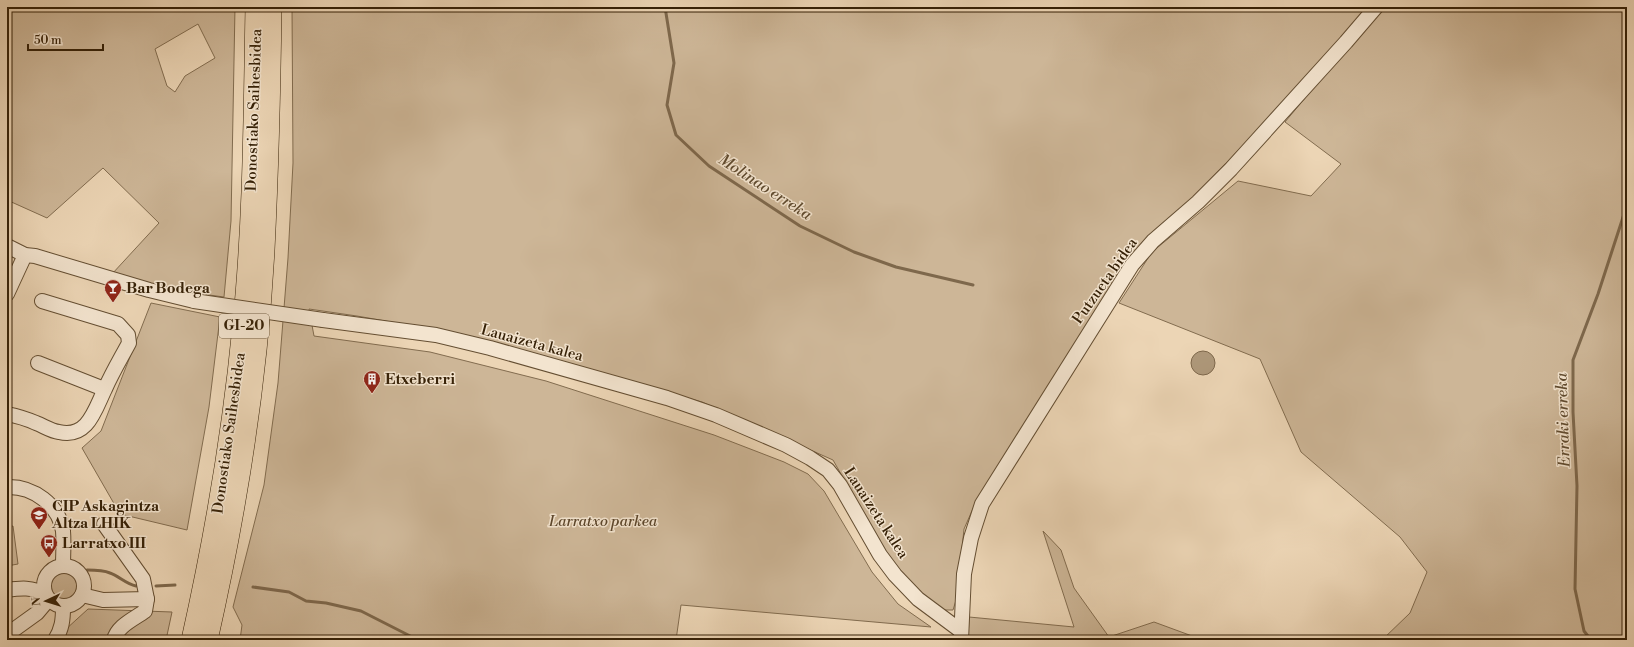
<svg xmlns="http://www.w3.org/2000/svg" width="1634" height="647" font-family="'Libre Bodoni',serif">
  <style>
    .green { fill: #cdb697; stroke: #826c4f; fill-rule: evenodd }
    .water { fill: #ae987a; stroke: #7e684c }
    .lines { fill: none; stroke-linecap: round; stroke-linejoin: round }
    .stream { stroke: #7e684c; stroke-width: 3 }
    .minor-casing { stroke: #644e32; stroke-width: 16 }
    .highway-casing { stroke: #362107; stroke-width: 22 }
    .minor { stroke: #f3e4cf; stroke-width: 14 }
    .highway { stroke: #ecd5b5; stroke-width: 21 }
    .minor-bridge-casing { stroke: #644e32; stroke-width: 16; stroke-linecap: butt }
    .minor-bridge { stroke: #f3e4cf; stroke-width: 14 }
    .labels { text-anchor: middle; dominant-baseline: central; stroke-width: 3; stroke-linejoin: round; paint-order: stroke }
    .shield { fill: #f3e4cf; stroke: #6f5c43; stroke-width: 1 }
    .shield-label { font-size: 14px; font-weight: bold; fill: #362107 }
    .street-label { font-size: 15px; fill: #362107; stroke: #f3e4cf }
    .poi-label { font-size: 15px; font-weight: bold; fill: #362107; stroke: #f3e4cf; text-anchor: start }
    .park-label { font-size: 15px; font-style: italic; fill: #5c462b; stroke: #f3e4cf }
    .water-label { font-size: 16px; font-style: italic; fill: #604b2f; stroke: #f3e4cf }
  </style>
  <rect width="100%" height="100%" fill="#ecd5b5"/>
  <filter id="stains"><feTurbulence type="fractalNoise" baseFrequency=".005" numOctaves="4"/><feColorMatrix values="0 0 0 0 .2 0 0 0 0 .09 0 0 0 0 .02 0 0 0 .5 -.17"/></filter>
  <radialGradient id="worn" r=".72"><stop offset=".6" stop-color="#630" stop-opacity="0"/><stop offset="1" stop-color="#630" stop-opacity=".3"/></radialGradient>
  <g class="green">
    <path d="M 7,7 L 235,7 L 231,221 L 224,297 L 157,288 L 112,274 L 159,223 L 103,168 L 47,218 L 7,200 ZM 198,24 L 215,58 L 185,76 L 175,92 L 167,86 L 155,49 Z"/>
    <path d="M 292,7 L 1370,7 L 1280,106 L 1173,219 L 1152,234 L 975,504 L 964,529 L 957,597 L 953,610 L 939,610 L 891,562 L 833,460 L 702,402 L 453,333 L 357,316 L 309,309 L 314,336 L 430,352 L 546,381 L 714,435 L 784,462 L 808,474 L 824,491 L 872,572 L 898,604 L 931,627 L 681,605 L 676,640 L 240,640 L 242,625 L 233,607 L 264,485 L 278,383 L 288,258 L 293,163 Z"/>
    <path d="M 1381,7 L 1627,7 L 1627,640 L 1382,640 L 1410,613 L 1427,572 L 1400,537 L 1301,452 L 1260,359 L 1119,303 L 1152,252 L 1238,181 L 1311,196 L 1341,164 L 1285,122 Z"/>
    <path d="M 151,303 L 220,317 L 209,407 L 187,530 L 120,514 L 82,448 L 101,431 Z"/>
    <path d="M 13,526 L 18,564 L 7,566 L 7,527 Z"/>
    <path d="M 1043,531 L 1061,550 L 1074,588 L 1109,637 L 1154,622 L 1203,640 L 968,640 L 969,617 L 1074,627 Z"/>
    <circle cx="64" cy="586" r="14"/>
    <path d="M 88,609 L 172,612 L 166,640 L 61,640 L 65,630 Z"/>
  </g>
  <circle class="water" cx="1203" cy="363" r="12"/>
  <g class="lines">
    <g class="stream">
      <path d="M 665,7 L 674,63 L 667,105 L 676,135 L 709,166 L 800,226 L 854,252 L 896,267 L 973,285"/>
      <path d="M 1627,24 L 1626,30 L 1627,47"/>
      <path d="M 87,570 C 95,570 103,570 110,573 C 119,576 126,584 136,586"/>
      <path d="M 156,586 L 175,585"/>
      <path d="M 253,587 L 289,592 L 306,601 L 326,603 L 361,611 L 418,640"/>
      <path d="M 1591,640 L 1584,631 L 1575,589 L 1577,486 L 1573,412 L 1573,360 L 1598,294 L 1627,205"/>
    </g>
    <g class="minor-casing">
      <g id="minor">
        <path d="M 7,246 L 25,255 L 35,256 L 149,290 L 194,301"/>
        <path d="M 7,294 L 25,255"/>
        <path d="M 323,320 L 436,335 L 490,348 L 667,398 L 716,415 L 786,445 L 810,458 L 828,470 L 840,485 L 880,555 L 895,575 L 918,599 L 961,631"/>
        <path d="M 38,363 L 104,389"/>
        <path d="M 7,414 C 17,416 27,419 36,423 C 44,426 51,431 59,432 C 88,439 95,409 105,389 C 112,373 121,358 129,343 L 128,335 L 118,324 L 42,301"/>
        <path d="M 7,487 C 33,486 59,505 63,531 C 64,542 63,555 63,566"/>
        <circle cx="64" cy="586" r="20"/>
        <path d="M 7,590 C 21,588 32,587 45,594"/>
        <path d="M 82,595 L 103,600 L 147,599 L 143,579 L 104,524"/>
        <path d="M 7,631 L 12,631 L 37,613 L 48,600"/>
        <path d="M 55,640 C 62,629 63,620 63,607"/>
        <path d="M 114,640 C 117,626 134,619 145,611 L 147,599"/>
        <path d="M 961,640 L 964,574 L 971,538 L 982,504 L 1132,265 L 1153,241 L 1198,202 L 1231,169 L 1346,42 L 1376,7"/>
      </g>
    </g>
    <g class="highway-casing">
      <g id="highway">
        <path d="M 192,640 C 215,537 233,432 243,327 C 254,221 254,114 256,7"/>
        <path d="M 207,640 C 236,512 257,381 264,250 C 268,169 270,88 271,7"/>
      </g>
    </g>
    <use href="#minor" class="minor"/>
    <use href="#highway" class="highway"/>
    <g class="minor-bridge-casing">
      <path id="minor-bridge" d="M 194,301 L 323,320"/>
    </g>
    <use href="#minor-bridge" class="minor-bridge"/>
  </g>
  <defs>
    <g id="bar-pin" transform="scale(0.9)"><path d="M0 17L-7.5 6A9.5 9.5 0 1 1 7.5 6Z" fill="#8f2418" stroke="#f3e4cf"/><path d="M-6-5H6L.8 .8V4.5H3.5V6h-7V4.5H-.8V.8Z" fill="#fff"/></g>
    <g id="building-pin" transform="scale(0.9)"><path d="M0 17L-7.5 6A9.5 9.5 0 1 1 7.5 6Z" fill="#8f2418" stroke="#f3e4cf"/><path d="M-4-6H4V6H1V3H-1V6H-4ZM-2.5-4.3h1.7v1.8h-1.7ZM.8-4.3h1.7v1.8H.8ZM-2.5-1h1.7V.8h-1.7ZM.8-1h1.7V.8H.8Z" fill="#fff"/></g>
    <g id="university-pin" transform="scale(0.9)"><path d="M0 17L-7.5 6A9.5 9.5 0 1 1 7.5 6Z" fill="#8f2418" stroke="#f3e4cf"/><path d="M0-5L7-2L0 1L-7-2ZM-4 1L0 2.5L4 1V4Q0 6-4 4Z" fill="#fff"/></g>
    <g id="bus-pin" transform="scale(0.9)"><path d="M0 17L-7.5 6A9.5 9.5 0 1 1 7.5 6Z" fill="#8f2418" stroke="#f3e4cf"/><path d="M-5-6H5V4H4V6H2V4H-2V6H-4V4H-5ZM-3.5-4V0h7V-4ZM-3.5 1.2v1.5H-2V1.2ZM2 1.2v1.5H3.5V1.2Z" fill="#fff"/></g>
  </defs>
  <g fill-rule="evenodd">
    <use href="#bar-pin" x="113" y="288"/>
    <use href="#building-pin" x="372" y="379"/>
    <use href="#university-pin" x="39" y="515"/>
    <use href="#bus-pin" x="49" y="543"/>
  </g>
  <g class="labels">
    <rect class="shield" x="219" y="314" width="50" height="24" rx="3"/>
    <g class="shield-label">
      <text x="244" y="326">GI-20</text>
    </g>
    <g class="street-label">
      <text transform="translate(254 110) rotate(-88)">Donostiako Saihesbidea</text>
      <text transform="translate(1105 281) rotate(-55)">Putzueta bidea</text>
      <text transform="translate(532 343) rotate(15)">Lauaizeta kalea</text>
      <text transform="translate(229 433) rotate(-82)">Donostiako Saihesbidea</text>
      <text transform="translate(876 513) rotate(57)">Lauaizeta kalea</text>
    </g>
    <g class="poi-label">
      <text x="126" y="288">Bar Bodega</text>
      <text x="385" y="379">Etxeberri</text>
      <text x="52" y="506">CIP Askagintza<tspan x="52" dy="17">Altza LHIK</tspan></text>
      <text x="62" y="543">Larratxo III</text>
    </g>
    <g class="park-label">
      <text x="603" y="521">Larratxo parkea</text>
    </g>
    <g class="water-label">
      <text transform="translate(765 187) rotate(33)">Molinao erreka</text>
      <text transform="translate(1563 420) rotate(-92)">Erraki erreka</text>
    </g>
  </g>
  <rect width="1634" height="647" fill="none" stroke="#ecd5b5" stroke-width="24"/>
  <rect x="8" y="8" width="1618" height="631" fill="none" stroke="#362107" stroke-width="2"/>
  <rect x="12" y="12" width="1610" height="623" fill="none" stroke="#362107"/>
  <g transform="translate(46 601) rotate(266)" stroke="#f3e4cf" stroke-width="3" paint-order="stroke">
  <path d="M0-3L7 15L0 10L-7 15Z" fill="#362107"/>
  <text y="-6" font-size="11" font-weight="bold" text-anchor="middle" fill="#362107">N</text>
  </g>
  <path d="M28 44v6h75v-6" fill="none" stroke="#362107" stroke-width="2"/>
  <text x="34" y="44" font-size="12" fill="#362107" stroke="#f3e4cf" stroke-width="3" paint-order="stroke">50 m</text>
  <rect width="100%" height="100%" filter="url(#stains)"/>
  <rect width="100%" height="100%" fill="url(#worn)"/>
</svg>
